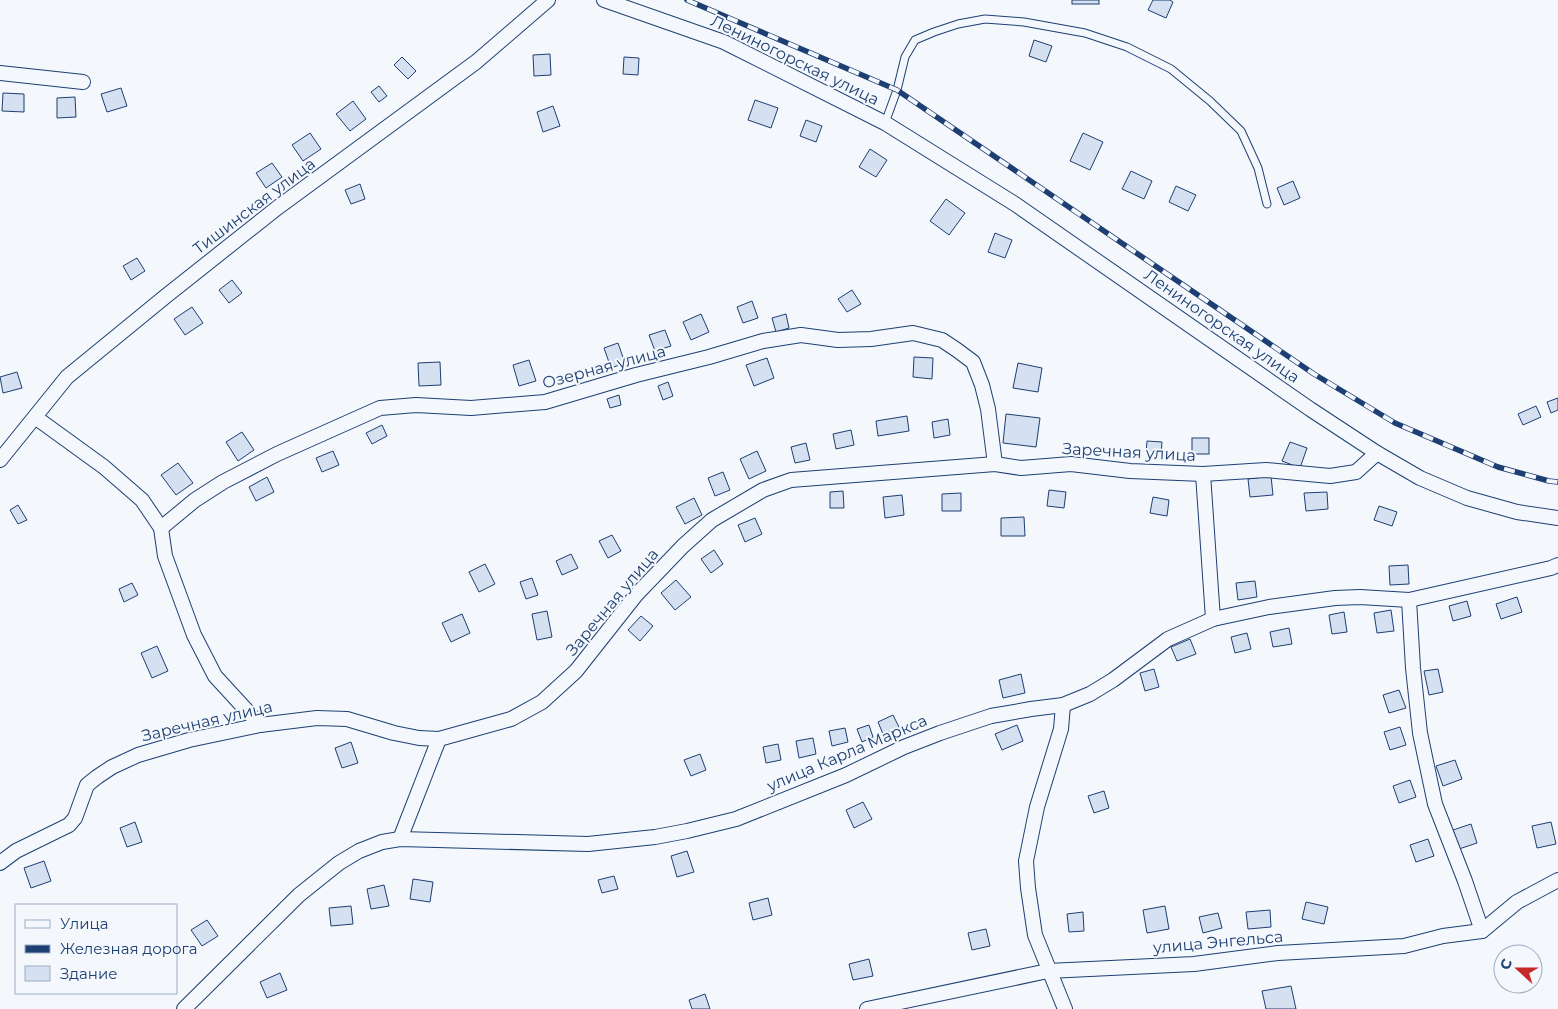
<svg xmlns="http://www.w3.org/2000/svg" width="1558" height="1009" font-family="Montserrat,sans-serif">
  <style>
    .building { fill: #d5e0f0; stroke: #1d3f73 }
    .lines { fill: none; stroke-linecap: round; stroke-linejoin: round }
    .service-casing { stroke: #1d3f73; stroke-width: 9 }
    .minor-casing { stroke: #1d3f73; stroke-width: 16 }
    .service { stroke: #f4f7fb; stroke-width: 7 }
    .minor { stroke: #f4f7fb; stroke-width: 14 }
    .rail-casing { stroke: #1d3f73; stroke-width: 5.5 }
    .rail { stroke: #f4f7fb; stroke-width: 4; stroke-dasharray: 11; stroke-linecap: butt }
    .labels { text-anchor: middle; dominant-baseline: central; stroke-width: 4; stroke-linejoin: round; paint-order: stroke }
    .street-label { font-size: 16px; fill: #1d3f73; stroke: #f4f7fb }
  </style>
  <rect width="100%" height="100%" fill="#f4f7fb"/>
  <g class="building">
    <rect x="1072" y="0" width="27" height="4"/>
    <path d="M 1153,0 L 1170,0 L 1173,2 L 1166,18 L 1148,10 Z"/>
    <path d="M 1034,40 L 1052,46 L 1046,62 L 1029,56 Z"/>
    <path d="M 550,54 L 551,75 L 534,76 L 533,55 Z"/>
    <path d="M 402,57 L 416,71 L 408,79 L 394,65 Z"/>
    <path d="M 624,57 L 639,58 L 638,75 L 623,74 Z"/>
    <path d="M 379,86 L 387,96 L 379,102 L 371,92 Z"/>
    <path d="M 121,88 L 127,106 L 107,112 L 101,94 Z"/>
    <path d="M 3,93 L 24,94 L 24,112 L 2,111 Z"/>
    <path d="M 75,97 L 76,117 L 57,118 L 57,98 Z"/>
    <path d="M 755,100 L 778,108 L 771,128 L 748,120 Z"/>
    <path d="M 353,101 L 366,119 L 350,131 L 336,114 Z"/>
    <path d="M 553,106 L 560,126 L 543,132 L 537,112 Z"/>
    <path d="M 806,120 L 822,126 L 816,142 L 800,136 Z"/>
    <path d="M 310,133 L 321,149 L 303,161 L 292,145 Z"/>
    <path d="M 1083,133 L 1103,142 L 1090,170 L 1070,161 Z"/>
    <path d="M 870,149 L 887,160 L 876,177 L 859,167 Z"/>
    <path d="M 272,163 L 282,177 L 266,188 L 256,173 Z"/>
    <path d="M 1131,171 L 1152,181 L 1144,199 L 1122,189 Z"/>
    <path d="M 1293,181 L 1300,198 L 1284,205 L 1277,188 Z"/>
    <path d="M 360,184 L 365,199 L 351,204 L 345,190 Z"/>
    <path d="M 1176,186 L 1196,195 L 1188,211 L 1169,202 Z"/>
    <path d="M 946,199 L 965,213 L 949,235 L 930,221 Z"/>
    <path d="M 995,233 L 1012,240 L 1005,258 L 988,252 Z"/>
    <path d="M 137,258 L 145,271 L 131,280 L 123,266 Z"/>
    <path d="M 232,280 L 242,293 L 229,303 L 219,290 Z"/>
    <path d="M 852,290 L 861,304 L 847,312 L 838,299 Z"/>
    <path d="M 752,301 L 758,318 L 743,323 L 737,307 Z"/>
    <path d="M 192,307 L 203,323 L 185,335 L 174,319 Z"/>
    <path d="M 701,314 L 709,332 L 691,340 L 683,322 Z"/>
    <path d="M 786,314 L 789,328 L 776,332 L 772,318 Z"/>
    <path d="M 665,330 L 671,346 L 655,351 L 649,335 Z"/>
    <path d="M 618,343 L 625,363 L 611,368 L 604,348 Z"/>
    <path d="M 914,357 L 933,358 L 932,379 L 913,377 Z"/>
    <path d="M 767,358 L 774,378 L 754,386 L 746,365 Z"/>
    <path d="M 529,360 L 536,381 L 519,386 L 513,365 Z"/>
    <path d="M 440,362 L 441,385 L 419,386 L 418,363 Z"/>
    <path d="M 1018,363 L 1042,368 L 1038,392 L 1013,388 Z"/>
    <path d="M 17,372 L 22,388 L 3,393 L 0,377 Z"/>
    <path d="M 668,382 L 673,396 L 663,400 L 658,386 Z"/>
    <path d="M 619,395 L 621,405 L 610,408 L 607,399 Z"/>
    <path d="M 1558,398 L 1558,410 L 1551,413 L 1547,402 Z"/>
    <path d="M 1536,406 L 1541,417 L 1523,425 L 1518,414 Z"/>
    <path d="M 1006,414 L 1040,418 L 1036,447 L 1003,443 Z"/>
    <path d="M 907,416 L 909,431 L 878,436 L 876,421 Z"/>
    <path d="M 948,419 L 950,435 L 934,438 L 932,422 Z"/>
    <path d="M 382,425 L 387,436 L 372,444 L 366,433 Z"/>
    <path d="M 851,430 L 854,445 L 836,449 L 833,434 Z"/>
    <path d="M 242,432 L 254,450 L 238,461 L 226,442 Z"/>
    <rect x="1192" y="438" width="17" height="16"/>
    <path d="M 1147,441 L 1162,442 L 1161,454 L 1146,453 Z"/>
    <path d="M 1290,442 L 1307,448 L 1300,468 L 1282,461 Z"/>
    <path d="M 806,443 L 810,460 L 795,463 L 791,447 Z"/>
    <path d="M 333,451 L 339,465 L 322,472 L 316,458 Z"/>
    <path d="M 757,451 L 766,471 L 749,479 L 740,459 Z"/>
    <path d="M 178,463 L 193,483 L 176,495 L 161,475 Z"/>
    <path d="M 723,472 L 730,490 L 715,496 L 708,478 Z"/>
    <path d="M 1271,476 L 1273,495 L 1250,497 L 1248,479 Z"/>
    <path d="M 267,477 L 274,492 L 256,501 L 249,487 Z"/>
    <path d="M 1049,490 L 1066,492 L 1064,508 L 1047,506 Z"/>
    <path d="M 843,491 L 844,508 L 830,508 L 830,492 Z"/>
    <path d="M 1327,492 L 1328,509 L 1306,511 L 1304,493 Z"/>
    <path d="M 961,493 L 961,511 L 942,511 L 942,494 Z"/>
    <path d="M 902,495 L 904,515 L 885,518 L 883,497 Z"/>
    <path d="M 1153,497 L 1169,500 L 1167,516 L 1150,513 Z"/>
    <path d="M 694,498 L 702,515 L 685,524 L 676,507 Z"/>
    <path d="M 18,505 L 27,520 L 18,524 L 10,510 Z"/>
    <path d="M 1379,506 L 1397,512 L 1392,526 L 1374,520 Z"/>
    <path d="M 1024,517 L 1025,536 L 1001,536 L 1001,518 Z"/>
    <path d="M 755,518 L 762,534 L 745,542 L 738,525 Z"/>
    <path d="M 612,535 L 621,551 L 608,558 L 599,541 Z"/>
    <path d="M 714,550 L 723,564 L 711,573 L 701,559 Z"/>
    <path d="M 571,554 L 578,568 L 562,575 L 556,561 Z"/>
    <path d="M 485,564 L 495,584 L 479,592 L 469,572 Z"/>
    <path d="M 1408,565 L 1409,584 L 1390,585 L 1389,566 Z"/>
    <path d="M 532,578 L 538,595 L 526,599 L 520,582 Z"/>
    <path d="M 676,580 L 691,597 L 675,610 L 661,593 Z"/>
    <path d="M 1255,581 L 1257,597 L 1238,600 L 1236,583 Z"/>
    <path d="M 132,583 L 138,595 L 124,602 L 119,589 Z"/>
    <path d="M 1517,597 L 1522,612 L 1501,619 L 1496,604 Z"/>
    <path d="M 1467,601 L 1471,616 L 1453,621 L 1449,606 Z"/>
    <path d="M 1391,610 L 1394,631 L 1377,633 L 1374,613 Z"/>
    <path d="M 547,611 L 552,637 L 537,640 L 532,614 Z"/>
    <path d="M 1344,612 L 1347,632 L 1332,634 L 1329,615 Z"/>
    <path d="M 462,614 L 470,633 L 451,642 L 442,623 Z"/>
    <path d="M 641,616 L 653,626 L 640,641 L 628,630 Z"/>
    <path d="M 1289,628 L 1292,644 L 1273,647 L 1270,632 Z"/>
    <path d="M 1247,633 L 1251,649 L 1235,653 L 1231,637 Z"/>
    <path d="M 1190,639 L 1196,654 L 1177,661 L 1171,647 Z"/>
    <path d="M 157,646 L 168,671 L 152,678 L 141,653 Z"/>
    <path d="M 1154,669 L 1159,687 L 1145,691 L 1140,673 Z"/>
    <path d="M 1438,669 L 1443,692 L 1429,695 L 1424,671 Z"/>
    <path d="M 1021,674 L 1025,693 L 1003,698 L 999,680 Z"/>
    <path d="M 1399,690 L 1406,708 L 1389,713 L 1383,695 Z"/>
    <path d="M 893,715 L 899,727 L 883,734 L 878,722 Z"/>
    <path d="M 869,725 L 873,737 L 862,742 L 857,729 Z"/>
    <path d="M 1017,725 L 1023,741 L 1002,750 L 995,734 Z"/>
    <path d="M 1400,727 L 1406,745 L 1390,750 L 1384,732 Z"/>
    <path d="M 845,728 L 848,742 L 832,746 L 829,731 Z"/>
    <path d="M 813,738 L 816,754 L 799,758 L 796,741 Z"/>
    <path d="M 351,742 L 358,763 L 342,768 L 335,748 Z"/>
    <path d="M 778,744 L 781,760 L 766,763 L 763,747 Z"/>
    <path d="M 700,754 L 706,770 L 691,776 L 684,760 Z"/>
    <path d="M 1455,760 L 1462,779 L 1443,786 L 1436,766 Z"/>
    <path d="M 1410,780 L 1416,797 L 1399,803 L 1393,786 Z"/>
    <path d="M 1104,791 L 1109,808 L 1094,813 L 1088,796 Z"/>
    <path d="M 863,802 L 872,819 L 854,828 L 846,810 Z"/>
    <path d="M 135,822 L 142,842 L 127,847 L 120,828 Z"/>
    <path d="M 1551,822 L 1556,844 L 1537,848 L 1532,826 Z"/>
    <path d="M 1471,824 L 1477,843 L 1459,849 L 1453,830 Z"/>
    <path d="M 1428,839 L 1434,856 L 1416,862 L 1410,845 Z"/>
    <path d="M 687,851 L 694,872 L 677,877 L 671,856 Z"/>
    <path d="M 44,861 L 51,881 L 31,888 L 24,868 Z"/>
    <path d="M 614,876 L 618,889 L 602,893 L 598,880 Z"/>
    <path d="M 413,879 L 433,882 L 430,902 L 410,899 Z"/>
    <path d="M 384,885 L 389,906 L 371,909 L 367,889 Z"/>
    <path d="M 768,898 L 772,915 L 753,920 L 749,903 Z"/>
    <path d="M 1306,902 L 1328,907 L 1324,924 L 1302,919 Z"/>
    <path d="M 351,906 L 353,924 L 331,926 L 329,908 Z"/>
    <path d="M 1165,906 L 1169,929 L 1147,933 L 1143,910 Z"/>
    <path d="M 1270,910 L 1271,927 L 1248,929 L 1246,912 Z"/>
    <path d="M 1083,912 L 1084,931 L 1069,932 L 1067,914 Z"/>
    <path d="M 1218,913 L 1222,928 L 1203,933 L 1199,917 Z"/>
    <path d="M 207,920 L 218,936 L 202,946 L 191,930 Z"/>
    <path d="M 986,929 L 990,946 L 972,950 L 968,933 Z"/>
    <path d="M 869,959 L 873,976 L 853,980 L 849,964 Z"/>
    <path d="M 280,973 L 287,990 L 267,998 L 260,982 Z"/>
    <path d="M 1291,986 L 1296,1009 L 1266,1009 L 1262,991 Z"/>
    <path d="M 705,994 L 710,1009 L 692,1009 L 689,1000 Z"/>
  </g>
  <g class="lines">
    <g class="service-casing">
      <path id="service" d="M 885,123 L 897,90 L 905,57 L 915,40 L 934,32 L 958,24 L 985,19 L 1024,22 L 1085,33 L 1127,47 L 1171,69 L 1210,101 L 1241,131 L 1258,168 L 1267,204"/>
    </g>
    <g class="minor-casing">
      <g id="minor">
        <path d="M 604,0 L 724,42 L 885,123 L 1015,204 L 1310,409 L 1377,453 L 1420,478 L 1467,498 L 1517,512 L 1558,518"/>
        <path d="M 0,73 L 83,82"/>
        <path d="M 35,417 L 104,467 L 142,500 L 161,528 L 165,556 L 194,635 L 215,676 L 260,725"/>
        <path d="M 0,460 L 67,377 L 166,296 L 277,208 L 476,62 L 548,0"/>
        <path d="M 1203,474 L 1213,619"/>
        <path d="M 161,528 L 195,500 L 223,482 L 277,454 L 380,408 L 416,405 L 471,408 L 545,402 L 636,375 L 709,357 L 763,341 L 801,335 L 838,340 L 871,339 L 913,333 L 942,340 L 957,350 L 973,362 L 982,385 L 988,409 L 995,464"/>
        <path d="M 1409,600 L 1413,668 L 1420,733 L 1435,804 L 1465,881 L 1482,931"/>
        <path d="M 1063,705 L 1061,729 L 1037,807 L 1026,861 L 1028,888 L 1035,935 L 1065,1009"/>
        <path d="M 400,839 L 439,739"/>
        <path d="M 0,863 L 16,851 L 69,825 L 75,818 L 87,785 L 97,777 L 112,767 L 138,755 L 189,740 L 260,725 L 317,718 L 347,719 L 394,733 L 419,738 L 439,739 L 511,719 L 542,702 L 576,671 L 636,595 L 683,546 L 712,520 L 763,490 L 791,480 L 995,464 L 1021,468 L 1071,464 L 1130,471 L 1203,474 L 1266,470 L 1330,476 L 1356,472 L 1377,453"/>
        <path d="M 184,1009 L 299,895 L 339,863 L 359,851 L 382,842 L 400,839 L 588,844 L 655,837 L 687,831 L 736,819 L 846,775 L 904,747 L 940,733 L 991,716 L 1031,709 L 1063,705 L 1090,694 L 1113,680 L 1168,639 L 1213,619 L 1269,607 L 1335,598 L 1360,597 L 1409,600 L 1551,568 L 1558,565"/>
        <path d="M 867,1009 L 1048,971 L 1194,964 L 1278,953 L 1404,946 L 1443,936 L 1482,931 L 1517,902 L 1558,880"/>
      </g>
    </g>
    <use href="#service" class="service"/>
    <use href="#minor" class="minor"/>
    <g class="rail-casing">
      <path id="rail" d="M 687,0 L 897,90 L 1314,374 L 1395,423 L 1498,467 L 1549,481 L 1558,482"/>
    </g>
    <use href="#rail" class="rail"/>
  </g>
  <g class="labels">
    <g class="street-label">
      <text transform="translate(795 60) rotate(26)">Лениногорская улица</text>
      <text transform="translate(254 206) rotate(-37)">Тишинская улица</text>
      <text transform="translate(1222 326) rotate(35)">Лениногорская улица</text>
      <text transform="translate(604 367) rotate(-15)">Озерная улица</text>
      <text transform="translate(1129 452) rotate(3)">Заречная улица</text>
      <text transform="translate(612 602) rotate(-50)">Заречная улица</text>
      <text transform="translate(207 721) rotate(-13)">Заречная улица</text>
      <text transform="translate(847 753) rotate(-23)">улица Карла Маркса</text>
      <text transform="translate(1218 942) rotate(-5)">улица Энгельса</text>
    </g>
  </g>
  <rect x="15" y="904" width="162" height="90" fill="#f4f7fb" stroke="#9eadc5"/>
  <rect x="25" y="920" width="25" height="8" fill="#f4f7fb" stroke="#9eadc5"/>
  <text x="60" y="929" font-size="15" fill="#1d3f73">Улица</text>
  <rect x="25" y="945" width="25" height="8" fill="#1d3f73" stroke="#9eadc5"/>
  <text x="60" y="954" font-size="15" fill="#1d3f73">Железная дорога</text>
  <rect x="25" y="966" width="25" height="15" fill="#d5e0f0" stroke="#9eadc5"/>
  <text x="60" y="979" font-size="15" fill="#1d3f73">Здание</text>
  <g transform="translate(1518 969) rotate(291)"><circle r="24" fill="#f4f7fb" stroke="#9eadc5"/>
  <path d="M0-4L9 19L0 12L-9 19Z" fill="#c62828"/>
  <text y="-8" font-size="14" font-weight="bold" text-anchor="middle" fill="#1d3f73">С</text>
  </g>
</svg>
